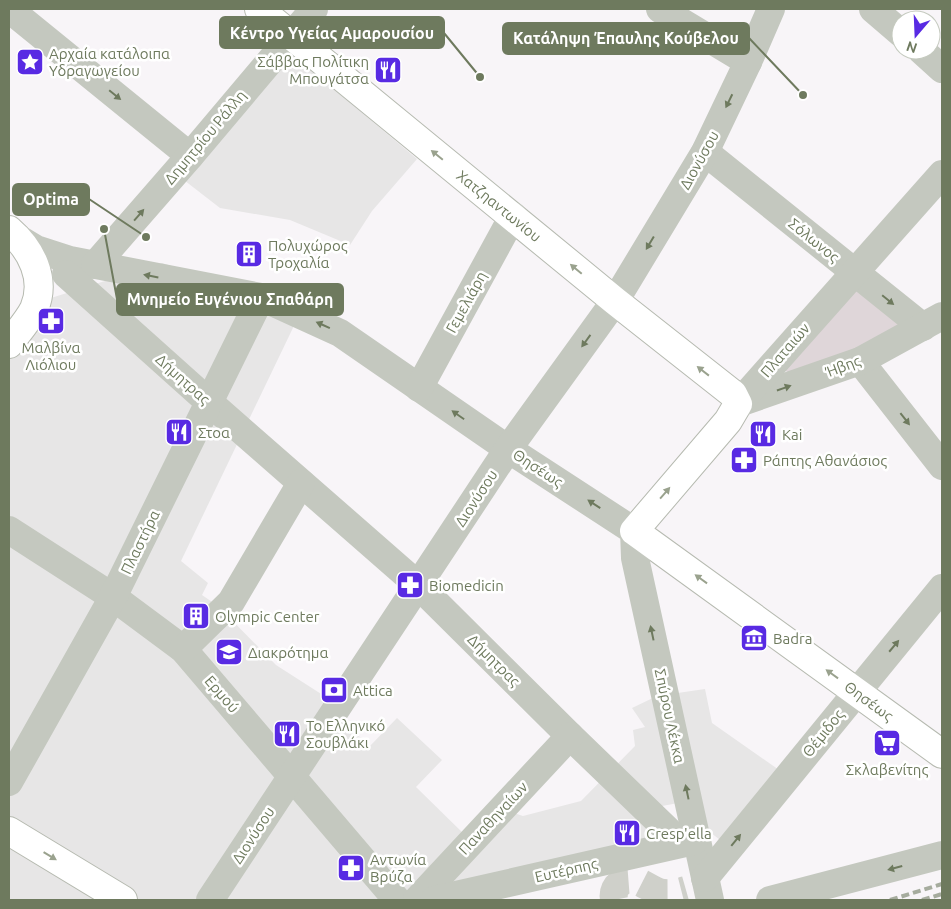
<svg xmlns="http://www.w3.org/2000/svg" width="951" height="909" font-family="Ubuntu,sans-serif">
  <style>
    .built { fill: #e7e6e6 }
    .green { fill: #dfd6d9 }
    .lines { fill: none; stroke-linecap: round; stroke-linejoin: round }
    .minor-tunnel { stroke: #cfd0ca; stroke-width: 28; stroke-dasharray: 28 14; stroke-linecap: butt }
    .major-casing { stroke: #b6bab0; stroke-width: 30 }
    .minor { stroke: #c4c8bf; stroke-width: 28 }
    .major { stroke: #fff; stroke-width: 28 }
    .rail { stroke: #a6ac9e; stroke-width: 4; stroke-dasharray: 8 4; stroke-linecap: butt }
    .oneway { fill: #6e7a5e }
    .oneway2 { fill: #9aa28e }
    .labels { text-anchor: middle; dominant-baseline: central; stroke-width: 5; stroke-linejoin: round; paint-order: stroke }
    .poi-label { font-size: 15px; fill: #6e7a5e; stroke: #fff; text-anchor: start }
    .street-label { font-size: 15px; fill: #6e7a5e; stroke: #fff }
    .leader { fill: none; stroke: #6e7a5e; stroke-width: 2 }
    .callout-dot { fill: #6e7a5e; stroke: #fff; stroke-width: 2 }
    .callout { fill: #6e7a5e; stroke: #6e7a5e; stroke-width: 2 }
    .callout-label { font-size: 16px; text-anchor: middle; font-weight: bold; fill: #fff }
  </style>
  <rect width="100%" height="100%" fill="#f8f5f8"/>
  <g class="built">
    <path d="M 290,52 L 417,159 L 372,211 L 350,245 L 290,220 L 220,208 L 180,177 Z"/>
    <path d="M 162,263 L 303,307 L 181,561 L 208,583 L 202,595 L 218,606 L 276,665 L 329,699 L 338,718 L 370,746 L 397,718 L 442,760 L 416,787 L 466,836 L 508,811 L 523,816 L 581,801 L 635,746 L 633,730 L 645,727 L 632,708 L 657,696 L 705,689 L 712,723 L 782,772 L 724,843 L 706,829 L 678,803 L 657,807 L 644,840 L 411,900 L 9,900 L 9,359 L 51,298 Z"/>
  </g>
  <path class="green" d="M 855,287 L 902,326 L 793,378 L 783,368 Z"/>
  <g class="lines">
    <path class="minor-tunnel" d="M 614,900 C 613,895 614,890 617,886 C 632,869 648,891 663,893 C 671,894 679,892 686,890"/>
    <g class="major-casing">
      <g id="major">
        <path d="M 259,9 L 615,301 L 733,394 L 738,404 L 728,421 L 634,531 L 942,754"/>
        <path d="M 9,230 C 31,249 47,279 34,309 C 28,321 17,333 9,344"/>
        <path d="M 9,831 L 123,900"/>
      </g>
    </g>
    <g class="minor">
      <path d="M 9,9 L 190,156"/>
      <path d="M 660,9 L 748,62"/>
      <path d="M 873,9 L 901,33"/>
      <path d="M 921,50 L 942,69"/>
      <path d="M 705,152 L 923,327"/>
      <path d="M 21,240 L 36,249 L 70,260 L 261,297 L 340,333 L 508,449 L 634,531 L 635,558 L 710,900"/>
      <path d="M 95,265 L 190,156 L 314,9"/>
      <path d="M 66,274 L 210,403 L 418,585 L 570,736 L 681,843"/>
      <path d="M 860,361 L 942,466"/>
      <path d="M 419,388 L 513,216"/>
      <path d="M 739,403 L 860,361 L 942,316"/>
      <path d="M 738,404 L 942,174"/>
      <path d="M 9,530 L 113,597 L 183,649 L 397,900"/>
      <path d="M 183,649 L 231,602 L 301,483"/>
      <path d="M 9,782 L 113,597 L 261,297"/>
      <path d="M 705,878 L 942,588"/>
      <path d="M 210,900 L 508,449 L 615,301 L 705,152 L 748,62 L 771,9"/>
      <path d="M 417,900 L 570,736"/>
      <path d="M 434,900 L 694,841"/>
      <path d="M 770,900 L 942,855"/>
    </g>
    <use href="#major" class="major"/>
    <g class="rail">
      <path d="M 890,900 L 942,884"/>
      <path d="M 922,900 L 942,894"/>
    </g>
  </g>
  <defs><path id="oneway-solid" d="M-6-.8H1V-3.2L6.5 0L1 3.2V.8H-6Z" transform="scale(1.25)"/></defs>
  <g class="oneway">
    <use href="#oneway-solid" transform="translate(115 95) rotate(39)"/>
    <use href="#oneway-solid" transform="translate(729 101) rotate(116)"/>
    <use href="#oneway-solid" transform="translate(139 215) rotate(-49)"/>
    <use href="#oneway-solid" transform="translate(650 243) rotate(121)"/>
    <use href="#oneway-solid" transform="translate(151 276) rotate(-169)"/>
    <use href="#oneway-solid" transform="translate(888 300) rotate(39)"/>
    <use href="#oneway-solid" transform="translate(323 325) rotate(-156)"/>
    <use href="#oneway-solid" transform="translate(586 341) rotate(126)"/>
    <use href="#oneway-solid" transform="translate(784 388) rotate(-19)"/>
    <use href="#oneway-solid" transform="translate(458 415) rotate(-145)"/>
    <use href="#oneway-solid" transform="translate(905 419) rotate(52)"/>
    <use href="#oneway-solid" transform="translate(594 504) rotate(-147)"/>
    <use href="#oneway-solid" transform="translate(652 633) rotate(-102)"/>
    <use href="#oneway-solid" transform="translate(894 646) rotate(-50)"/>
    <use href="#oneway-solid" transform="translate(687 792) rotate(-102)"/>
    <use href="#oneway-solid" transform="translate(736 840) rotate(-51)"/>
    <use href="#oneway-solid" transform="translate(895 868) rotate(165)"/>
  </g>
  <g class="oneway2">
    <use href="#oneway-solid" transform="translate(437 155) rotate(-141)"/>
    <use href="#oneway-solid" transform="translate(576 269) rotate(-140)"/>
    <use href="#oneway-solid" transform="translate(703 371) rotate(-142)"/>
    <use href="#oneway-solid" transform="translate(665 493) rotate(-49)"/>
    <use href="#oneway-solid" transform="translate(701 579) rotate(-144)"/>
    <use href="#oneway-solid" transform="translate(832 674) rotate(-144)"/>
    <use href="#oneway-solid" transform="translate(50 856) rotate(31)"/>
  </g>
  <defs>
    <g id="sight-square" transform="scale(1.4375)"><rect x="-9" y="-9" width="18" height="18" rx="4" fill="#582ae3" stroke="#fff"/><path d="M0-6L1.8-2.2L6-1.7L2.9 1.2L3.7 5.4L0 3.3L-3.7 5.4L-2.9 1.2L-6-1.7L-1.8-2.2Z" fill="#fff"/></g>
    <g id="restaurant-square" transform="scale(1.4375)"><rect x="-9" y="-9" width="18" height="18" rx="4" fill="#582ae3" stroke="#fff"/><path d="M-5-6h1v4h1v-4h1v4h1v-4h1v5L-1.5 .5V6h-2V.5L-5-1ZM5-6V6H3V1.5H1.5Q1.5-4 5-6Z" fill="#fff"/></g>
    <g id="building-square" transform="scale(1.4375)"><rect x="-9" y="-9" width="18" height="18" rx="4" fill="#582ae3" stroke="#fff"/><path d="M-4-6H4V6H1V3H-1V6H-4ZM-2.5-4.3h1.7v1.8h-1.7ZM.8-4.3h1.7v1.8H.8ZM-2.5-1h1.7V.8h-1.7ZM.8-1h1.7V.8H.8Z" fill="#fff"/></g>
    <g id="pharmacy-square" transform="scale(1.4375)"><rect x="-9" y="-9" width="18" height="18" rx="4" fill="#582ae3" stroke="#fff"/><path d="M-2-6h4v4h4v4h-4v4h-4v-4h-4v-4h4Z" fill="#fff"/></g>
    <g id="museum-square" transform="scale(1.4375)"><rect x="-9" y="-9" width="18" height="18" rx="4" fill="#582ae3" stroke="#fff"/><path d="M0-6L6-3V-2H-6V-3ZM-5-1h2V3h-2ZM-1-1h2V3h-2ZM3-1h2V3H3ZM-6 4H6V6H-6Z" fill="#fff"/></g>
    <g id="school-square" transform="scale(1.4375)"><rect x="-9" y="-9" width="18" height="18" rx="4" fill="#582ae3" stroke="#fff"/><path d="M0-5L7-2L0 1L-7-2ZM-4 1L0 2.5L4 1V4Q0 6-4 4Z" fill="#fff"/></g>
    <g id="bank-square" transform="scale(1.4375)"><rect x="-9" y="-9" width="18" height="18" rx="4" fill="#582ae3" stroke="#fff"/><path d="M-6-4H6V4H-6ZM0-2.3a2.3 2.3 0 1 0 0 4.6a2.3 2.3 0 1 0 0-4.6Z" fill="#fff"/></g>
    <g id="supermarket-square" transform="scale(1.4375)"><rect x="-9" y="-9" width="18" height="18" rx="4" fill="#582ae3" stroke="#fff"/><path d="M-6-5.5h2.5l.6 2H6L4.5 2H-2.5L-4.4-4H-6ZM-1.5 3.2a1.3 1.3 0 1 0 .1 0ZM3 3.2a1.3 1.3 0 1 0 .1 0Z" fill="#fff"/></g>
  </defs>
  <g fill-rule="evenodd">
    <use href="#sight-square" x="30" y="62"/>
    <use href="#restaurant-square" x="388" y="70"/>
    <use href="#building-square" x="249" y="254"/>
    <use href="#pharmacy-square" x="51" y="321"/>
    <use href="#restaurant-square" x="179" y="432"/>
    <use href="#restaurant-square" x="763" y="434"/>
    <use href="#pharmacy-square" x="744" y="460"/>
    <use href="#pharmacy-square" x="410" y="585"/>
    <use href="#building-square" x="196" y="616"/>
    <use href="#museum-square" x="754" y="638"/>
    <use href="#school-square" x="229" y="652"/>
    <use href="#bank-square" x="334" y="690"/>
    <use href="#restaurant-square" x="287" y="734"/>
    <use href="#supermarket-square" x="887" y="743"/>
    <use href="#restaurant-square" x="627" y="833"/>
    <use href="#pharmacy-square" x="351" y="868"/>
  </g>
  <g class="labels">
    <g class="poi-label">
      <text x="49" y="53">Αρχαία κατάλοιπα<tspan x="49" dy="17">Υδραγωγείου</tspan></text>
      <text x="369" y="61" text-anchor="end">Σάββας Πολίτικη<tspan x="369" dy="17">Μπουγάτσα</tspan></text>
      <text x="268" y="245">Πολυχώρος<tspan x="268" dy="17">Τροχαλία</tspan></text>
      <text x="51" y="347" text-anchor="middle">Μαλβίνα<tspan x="51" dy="17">Λιόλιου</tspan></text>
      <text x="198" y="432">Στοα</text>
      <text x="782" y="434">Kai</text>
      <text x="763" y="460">Ράπτης Αθανάσιος</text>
      <text x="429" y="585">Biomedicin</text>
      <text x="215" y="616">Olympic Center</text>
      <text x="773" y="638">Badra</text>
      <text x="248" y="652">Διακρότημα</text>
      <text x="353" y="690">Attica</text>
      <text x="306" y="725">Το Ελληνικό<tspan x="306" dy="17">Σουβλάκι</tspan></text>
      <text x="887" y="769" text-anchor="middle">Σκλαβενίτης</text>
      <text x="646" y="833">Cresp'ella</text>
      <text x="370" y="859">Αντωνία<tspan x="370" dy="17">Βρύζα</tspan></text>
    </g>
    <g class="street-label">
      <text transform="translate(205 137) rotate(-50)">Δημητρίου Ράλλη</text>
      <text transform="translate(699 160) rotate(-61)">Διονύσου</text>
      <text transform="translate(499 206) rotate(39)">Χατζηαντωνίου</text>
      <text transform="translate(814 240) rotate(39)">Σόλωνος</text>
      <text transform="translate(466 302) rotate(-61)">Γεμελιάρη</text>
      <text transform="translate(785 350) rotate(-49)">Πλαταιών</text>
      <text transform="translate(843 366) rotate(-21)">Ήβης</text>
      <text transform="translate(183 379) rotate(42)">Δήμητρας</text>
      <text transform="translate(538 468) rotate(33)">Θησέως</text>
      <text transform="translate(476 498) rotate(-57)">Διονύσου</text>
      <text transform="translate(140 542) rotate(-64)">Πλαστήρα</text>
      <text transform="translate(494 660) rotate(45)">Δήμητρας</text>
      <text transform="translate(222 694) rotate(49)">Ερμού</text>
      <text transform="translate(869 701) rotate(36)">Θησέως</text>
      <text transform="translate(670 716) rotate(78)">Σπύρου Λέκκα</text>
      <text transform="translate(823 733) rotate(-51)">Θέμιδος</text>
      <text transform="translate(493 818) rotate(-47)">Παναθηναίων</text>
      <text transform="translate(253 835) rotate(-57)">Διονύσου</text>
      <text transform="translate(566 870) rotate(-13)">Ευτέρπης</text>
    </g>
  </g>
  <path class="leader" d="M480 77L444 33M803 95L749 38M146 237L89 199M104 229L117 299"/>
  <g class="callout-dot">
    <circle cx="480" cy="77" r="5"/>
    <circle cx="803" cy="95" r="5"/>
    <circle cx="146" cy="237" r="5"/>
    <circle cx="104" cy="229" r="5"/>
  </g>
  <g class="callout">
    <rect x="220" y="17" width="224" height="31" rx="5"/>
    <rect x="503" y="23" width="246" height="31" rx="5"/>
    <rect x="13" y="184" width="76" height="31" rx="5"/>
    <rect x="117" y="284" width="226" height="31" rx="5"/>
  </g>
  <g class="callout-label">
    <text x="332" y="39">Κέντρο Υγείας Αμαρουσίου</text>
    <text x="626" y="44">Κατάληψη Έπαυλης Κούβελου</text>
    <text x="51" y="205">Optima</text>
    <text x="230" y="305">Μνημείο Ευγένιου Σπαθάρη</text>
  </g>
  <rect width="951" height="909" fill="none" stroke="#6e7a5e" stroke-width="20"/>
  <g transform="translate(916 35) rotate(199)"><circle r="24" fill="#ffffff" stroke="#c5cabf"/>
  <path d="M0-4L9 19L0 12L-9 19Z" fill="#582ae3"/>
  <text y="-8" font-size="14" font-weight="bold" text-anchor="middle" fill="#6e7a5e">N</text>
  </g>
</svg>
